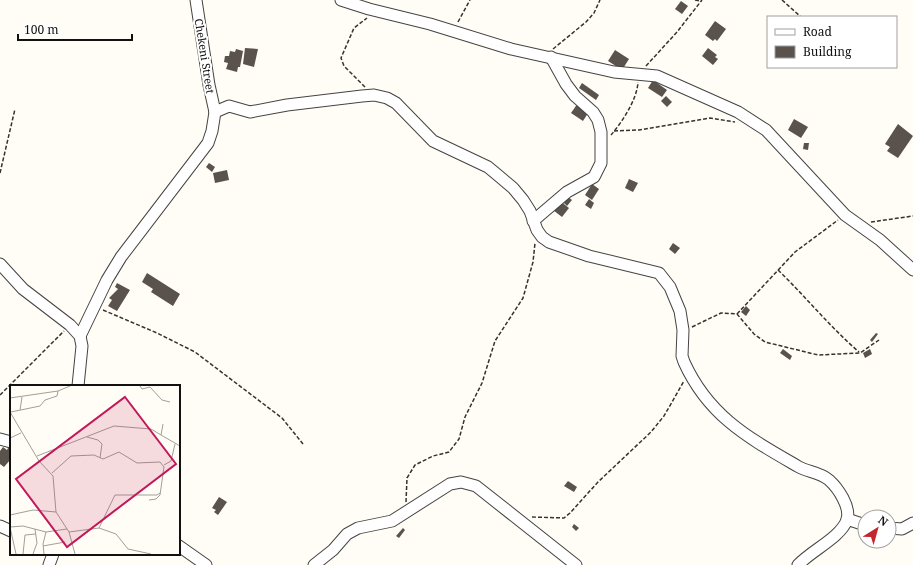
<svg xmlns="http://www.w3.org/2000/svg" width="913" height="565" font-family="'Noto Serif',serif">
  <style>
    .building { fill: #5a524d }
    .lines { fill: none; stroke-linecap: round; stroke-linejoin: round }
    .minor-casing { stroke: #444; stroke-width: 13 }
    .path { stroke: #333; stroke-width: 1.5; stroke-dasharray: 4 2; stroke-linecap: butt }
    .minor { stroke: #fff; stroke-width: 11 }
    .labels { text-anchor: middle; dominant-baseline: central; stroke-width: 4; stroke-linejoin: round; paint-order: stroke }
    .street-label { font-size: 11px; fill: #111; stroke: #fff }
    .inset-road { fill: none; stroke: #a09f9a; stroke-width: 1 }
    .view { fill: #c2185b; fill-opacity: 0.15; stroke: #c2185b; stroke-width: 2 }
    .inset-edge { fill: none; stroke: #111; stroke-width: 2 }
  </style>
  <rect width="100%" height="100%" fill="#fffdf5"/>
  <g class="building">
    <path d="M 681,1 L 688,6 L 682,14 L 675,9 Z"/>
    <path d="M 715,21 L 726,29 L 717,41 L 715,39 L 713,41 L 705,35 Z"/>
    <path d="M 245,48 L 258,49 L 254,67 L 243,64 Z"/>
    <path d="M 708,48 L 717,55 L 715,57 L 718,59 L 713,65 L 702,56 Z"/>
    <path d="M 236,49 L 243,51 L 240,67 L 238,67 L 237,72 L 226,69 L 228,63 L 224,62 L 225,56 L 229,56 L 230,51 L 235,52 Z"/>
    <path d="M 615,50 L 629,59 L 622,70 L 608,61 Z"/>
    <path d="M 653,80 L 667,90 L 662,97 L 648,88 Z"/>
    <path d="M 582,83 L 599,95 L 596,100 L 579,88 Z"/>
    <path d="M 666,96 L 672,102 L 667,107 L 661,101 Z"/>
    <path d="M 578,103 L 590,110 L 583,121 L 571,113 Z"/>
    <path d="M 794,119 L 808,127 L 801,138 L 788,130 Z"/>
    <path d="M 898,124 L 913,136 L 898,158 L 887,151 L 890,147 L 885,144 Z"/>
    <path d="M 804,143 L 809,143 L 808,150 L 803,149 Z"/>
    <path d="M 209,163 L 215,167 L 212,172 L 206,167 Z"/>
    <path d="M 227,170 L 229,180 L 215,183 L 213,173 Z"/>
    <path d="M 629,179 L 638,183 L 633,192 L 625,188 Z"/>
    <path d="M 592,184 L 599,189 L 592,200 L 585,195 Z"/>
    <path d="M 568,197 L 572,200 L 567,206 L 564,203 Z"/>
    <path d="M 589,199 L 594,203 L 591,209 L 585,205 Z"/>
    <path d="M 560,201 L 569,208 L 562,217 L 553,210 Z"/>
    <path d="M 673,243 L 680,248 L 675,254 L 669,249 Z"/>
    <path d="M 147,273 L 180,294 L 173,306 L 151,292 L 153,289 L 142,282 Z"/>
    <path d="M 117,283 L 130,290 L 117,311 L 108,306 L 112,300 L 109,298 L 118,289 L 115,287 Z"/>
    <path d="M 746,306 L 750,310 L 746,316 L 741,312 Z"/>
    <path d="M 876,333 L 878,334 L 872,342 L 870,340 Z"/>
    <path d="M 783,349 L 792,356 L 790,360 L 780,353 Z"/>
    <path d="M 870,349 L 872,354 L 865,358 L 863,353 Z"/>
    <path d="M 4,445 L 11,445 L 11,459 L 4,467 L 0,464 L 0,451 L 3,447 L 7,450 L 8,448 Z"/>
    <path d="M 568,481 L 577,487 L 574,492 L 564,486 Z"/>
    <path d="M 219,497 L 227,502 L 218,515 L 214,512 L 216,510 L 212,508 Z"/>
    <path d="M 574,524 L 579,528 L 576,531 L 572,527 Z"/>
    <path d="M 403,528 L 405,530 L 399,538 L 396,536 Z"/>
  </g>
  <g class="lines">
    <g class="minor-casing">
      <g id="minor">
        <path d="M 341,0 L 369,9 L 430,24 L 511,49 L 614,72 L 657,76 L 738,112 L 766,130 L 845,215 L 880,240 L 913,270"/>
        <path d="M 215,112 L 229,106 L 250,112 L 287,105 L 362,96 L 374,95 L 387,98 L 396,103 L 433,141 L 488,167 L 500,177 L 513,188 L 523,200 L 530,211 L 537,230 L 542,237 L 549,242 L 589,256 L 659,273 L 670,287 L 680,311 L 683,330 L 682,356 L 684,362 C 709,417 749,438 799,467 C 808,472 820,472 829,480 C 838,488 851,507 847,520 C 840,538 812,550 798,565"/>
        <path d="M 533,221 L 567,192 L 594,177 L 601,163 L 601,132 L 598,120 L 593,112 L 575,96 L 566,84 L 551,57"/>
        <path d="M 0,264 L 23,289 L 70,325 L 80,336 L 82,346 L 78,386"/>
        <path d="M 80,336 L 107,280 L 121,257 L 208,143 L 212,131 L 215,112 L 209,85 L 196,0"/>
        <path d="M 0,439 L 11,442"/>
        <path d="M 847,519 L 865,525"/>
        <path d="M 0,526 L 11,531"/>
        <path d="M 889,528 L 902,529 L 913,523"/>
        <path d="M 179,546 L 206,565"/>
        <path d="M 49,565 L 53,554"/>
        <path d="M 314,565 L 333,550 L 347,534 L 358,528 L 392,521 L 450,484 L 461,482 L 476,486 L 576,565"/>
      </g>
    </g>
    <g class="path">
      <path d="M 695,0 L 701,1"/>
      <path d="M 782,0 L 801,17"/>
      <path d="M 458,22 L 470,0"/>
      <path d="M 553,49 L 586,22 L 594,13 L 600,0"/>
      <path d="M 646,66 L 677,32 L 702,0"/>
      <path d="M 365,87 L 344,66 L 341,58 L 354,28 L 367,18"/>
      <path d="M 614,131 L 639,130 L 710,118 L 735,122"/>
      <path d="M 611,135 C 622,122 637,100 638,82"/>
      <path d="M 0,173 L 15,109"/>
      <path d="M 871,222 L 913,216"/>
      <path d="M 778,270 C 806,297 830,327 859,352"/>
      <path d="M 103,310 L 157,333 L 195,352 L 282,418 L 303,444"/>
      <path d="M 737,314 L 795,252 L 838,220"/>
      <path d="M 692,327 L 721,313 L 737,314 L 754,334 L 765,342 L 818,355 L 860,353 L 879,340"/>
      <path d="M 0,395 L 64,331"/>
      <path d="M 406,502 L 407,478 L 415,465 L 433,456 L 449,452 L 459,439 L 465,417 L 482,383 L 495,341 L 523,298 L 533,262 L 535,243"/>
      <path d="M 532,517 L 564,518 L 570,513 L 598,482 L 651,432 L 664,416 L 684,381"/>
    </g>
    <use href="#minor" class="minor"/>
  </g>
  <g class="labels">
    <g class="street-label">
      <text transform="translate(205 56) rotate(81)">Chekeni Street</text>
    </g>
  </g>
  <g transform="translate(10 385)">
    <rect width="170" height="170" fill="#fffdf5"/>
    <path class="inset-road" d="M 130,1 L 132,4 L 140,2 L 152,15 L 160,17M 0,13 L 48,6 L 60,1M 10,25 L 12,12M 0,27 L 29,76 L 43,91 L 46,127M 1,27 L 30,21 L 35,15 L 47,11 L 48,6M 153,39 L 151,50 L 170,61M 77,52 L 88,55 L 92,59 L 90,73M 0,53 L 11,48M 27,71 L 104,41 L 141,44 L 151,50M 154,80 L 161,76 L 165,59M 42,88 L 61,71 L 84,70 L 93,74 L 109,67 L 127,78 L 150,77 L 154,82 L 150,110 L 146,114 L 139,115M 0,130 L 23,125 L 46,127 L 59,147 L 65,169M 0,142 L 13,141 L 36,147 L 57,144M 0,142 L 6,169M 89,143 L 105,110 L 147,110 L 150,108M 59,147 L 89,143 L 106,149 L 118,164 L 141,169M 33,161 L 55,157M 13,169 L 15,150 L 26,149M 23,169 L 27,158 L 25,144M 34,169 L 33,159 L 36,147"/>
    <path class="view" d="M 115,12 L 166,79 L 57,162 L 6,94 Z"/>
    <rect width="170" height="170" class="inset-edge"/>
  </g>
  <rect x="767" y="16" width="130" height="52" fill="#ffffff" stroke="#a0a0a0"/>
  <rect x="775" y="29" width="20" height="6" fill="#ffffff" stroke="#a0a0a0"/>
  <text x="803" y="36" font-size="12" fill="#111111">Road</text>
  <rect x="775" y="46" width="20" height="12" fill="#5a524d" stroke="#a0a0a0"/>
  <text x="803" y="56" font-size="12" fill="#111111">Building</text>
  <g transform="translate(877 529) rotate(37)"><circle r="19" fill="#ffffff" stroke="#a0a0a0"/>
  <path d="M0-3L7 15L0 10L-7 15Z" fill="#c4262e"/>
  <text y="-6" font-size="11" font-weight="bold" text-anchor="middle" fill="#111111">N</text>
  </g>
  <path d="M18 34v6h114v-6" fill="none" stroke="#111111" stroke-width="2"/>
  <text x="24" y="34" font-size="12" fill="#111111" stroke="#ffffff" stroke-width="3" paint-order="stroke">100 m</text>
</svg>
